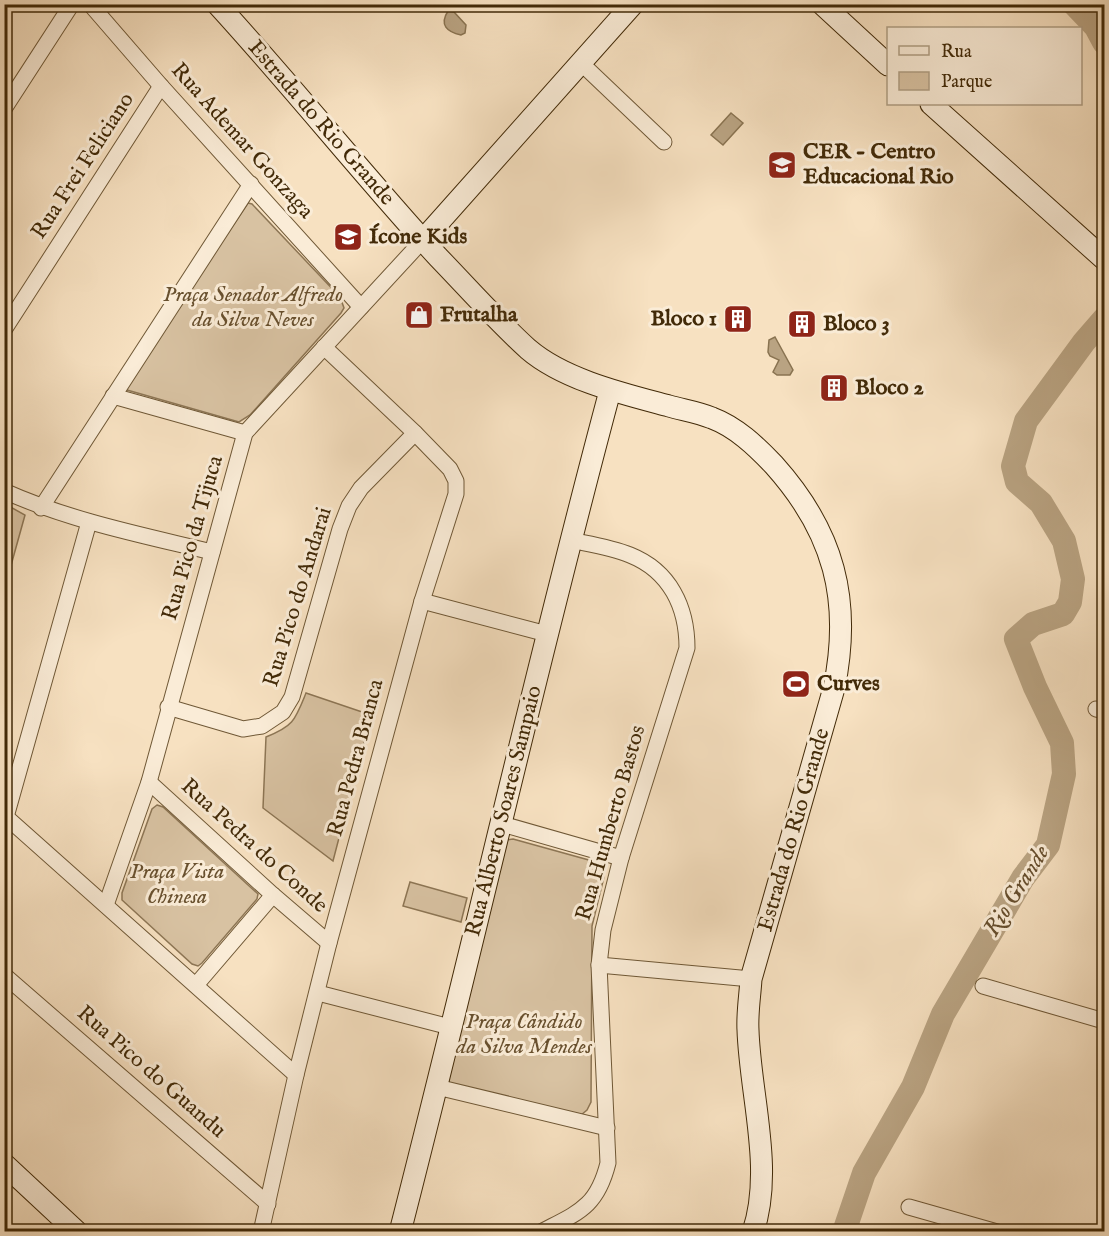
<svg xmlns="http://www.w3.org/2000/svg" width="1109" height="1236" font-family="'IM FELL English',serif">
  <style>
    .green { fill: #d8c2a2; stroke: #8d7655; stroke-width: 1.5 }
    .water { fill: #b9a382; stroke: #897351; stroke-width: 1.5 }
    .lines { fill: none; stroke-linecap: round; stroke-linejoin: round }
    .river { stroke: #b9a382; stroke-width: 24 }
    .street-casing { stroke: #6f5836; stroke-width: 17 }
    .secondary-casing { stroke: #422a08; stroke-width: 23 }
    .street { stroke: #faecd7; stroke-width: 15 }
    .secondary { stroke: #faecd7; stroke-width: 21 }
    .labels { text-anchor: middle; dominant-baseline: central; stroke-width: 6; stroke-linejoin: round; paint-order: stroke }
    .street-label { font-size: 22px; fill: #422a08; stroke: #faecd7 }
    .poi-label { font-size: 22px; font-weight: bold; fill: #422a08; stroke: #faecd7; text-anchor: start }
    .park-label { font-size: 22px; font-style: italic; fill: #68502e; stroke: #faecd7 }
    .water-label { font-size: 24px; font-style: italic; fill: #664e2d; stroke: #faecd7 }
  </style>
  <rect width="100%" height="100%" fill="#f7e1c1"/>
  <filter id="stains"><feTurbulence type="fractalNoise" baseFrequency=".00333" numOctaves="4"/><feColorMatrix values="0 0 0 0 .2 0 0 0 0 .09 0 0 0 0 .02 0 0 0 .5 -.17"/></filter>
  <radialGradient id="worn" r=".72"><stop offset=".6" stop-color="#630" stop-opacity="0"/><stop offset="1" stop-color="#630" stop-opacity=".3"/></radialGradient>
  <g class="green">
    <path d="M 248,203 L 252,204 L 340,297 L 344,308 L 341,313 L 250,415 L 239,422 L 127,390 L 124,387 Z"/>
    <path d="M 5,504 L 25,515 L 5,587 Z"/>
    <path d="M 306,693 L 371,715 L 333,861 L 263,808 L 266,737 C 294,726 295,720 306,693 Z"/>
    <path d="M 157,805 L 163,807 L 258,894 L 257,899 L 202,963 L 198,966 L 192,964 L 122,900 L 122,893 L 152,809 Z"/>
    <path d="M 513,839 L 596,862 L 603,868 L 604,877 L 592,926 L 591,1102 L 587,1110 L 581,1115 L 454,1087 L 447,1081 L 506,840 Z"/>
    <path d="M 410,882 L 467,898 L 461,922 L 403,906 Z"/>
  </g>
  <g class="water">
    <path d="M 448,11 L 454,12 L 466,25 L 465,33 L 461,35 C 447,32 439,25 448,11 Z"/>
    <path d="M 731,113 L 743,123 L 723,145 L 711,135 Z"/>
    <path d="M 775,337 L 793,370 L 790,375 L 777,375 L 773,372 L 779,360 L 770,356 L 768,352 L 769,340 Z"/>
  </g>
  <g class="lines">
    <g class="river">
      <path d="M 1074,4 L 1096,27 L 1104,42"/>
      <path d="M 844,1232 L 864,1173 L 913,1087 L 943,1014 L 1023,878 L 1048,845 L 1064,774 L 1062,743 L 1035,687 L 1016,639 L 1033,624 L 1063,614 L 1070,602 L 1073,579 L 1064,541 L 1041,503 L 1017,482 L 1013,466 L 1026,421 L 1084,342 L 1104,319"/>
    </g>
    <g class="street-casing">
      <g id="street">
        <path d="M 90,4 L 161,86 L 361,307"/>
        <path d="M 582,64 L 664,142"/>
        <path d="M 4,109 L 72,4"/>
        <path d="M 4,330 L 161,86"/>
        <path d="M 113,396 L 245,433"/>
        <path d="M 4,491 C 71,521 142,535 212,552"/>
        <path d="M 41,508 L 251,184"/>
        <path d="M 422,601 L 547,634"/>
        <path d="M 168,707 L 243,729 L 262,726 L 283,712 L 292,697 L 340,529 L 349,506 L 361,488 L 415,433"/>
        <path d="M 1096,709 L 1104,711"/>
        <path d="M 149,782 L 273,895 L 329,943"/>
        <path d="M 4,815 L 296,1075"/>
        <path d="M 4,824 L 89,522"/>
        <path d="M 502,824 L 621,858"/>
        <path d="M 106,905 L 149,782 L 245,433 L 423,240"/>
        <path d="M 599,965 L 751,979"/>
        <path d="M 4,975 L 268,1204"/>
        <path d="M 196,985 L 273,895"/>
        <path d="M 983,986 L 1104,1021"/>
        <path d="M 318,993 L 450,1027"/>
        <path d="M 437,1087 L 607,1128"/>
        <path d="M 909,1207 L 997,1232"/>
        <path d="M 261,1232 L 296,1075 L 329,943 L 422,601 L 456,494 L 456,481 L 450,469 L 415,433 L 324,347"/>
        <path d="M 541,1232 C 579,1212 597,1207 608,1163 L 599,965 L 603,930 L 621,858 L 687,648 C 687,607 670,571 630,555 C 611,547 589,544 570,540"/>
      </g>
    </g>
    <g class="secondary-casing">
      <g id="secondary">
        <path d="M 217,4 C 293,87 363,175 438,257 C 468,288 496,320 528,349 C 564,380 624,394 669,406 C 683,410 698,412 712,418 C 736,427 756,446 774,465 C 834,532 852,600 834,688 L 751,979 C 750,996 747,1013 748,1030 C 750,1095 774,1169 753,1232"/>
        <path d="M 822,4 L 888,65"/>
        <path d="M 931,104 L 1104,259"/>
        <path d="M 423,240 L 633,4"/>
        <path d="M 4,1164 L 77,1232"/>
        <path d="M 400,1232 C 472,952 535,670 610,391"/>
      </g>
    </g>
    <use href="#street" class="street"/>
    <use href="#secondary" class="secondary"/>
  </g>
  <defs>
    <g id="school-square" transform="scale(1.5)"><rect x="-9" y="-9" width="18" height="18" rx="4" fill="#8f2418" stroke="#faecd7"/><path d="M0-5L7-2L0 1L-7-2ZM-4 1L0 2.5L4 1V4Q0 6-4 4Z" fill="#fff"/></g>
    <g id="shop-square" transform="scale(1.5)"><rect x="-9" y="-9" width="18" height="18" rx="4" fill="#8f2418" stroke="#faecd7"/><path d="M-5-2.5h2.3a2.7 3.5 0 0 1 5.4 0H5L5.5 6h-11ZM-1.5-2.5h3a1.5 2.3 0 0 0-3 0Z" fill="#fff"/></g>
    <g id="building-square" transform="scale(1.5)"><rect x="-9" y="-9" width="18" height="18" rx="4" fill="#8f2418" stroke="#faecd7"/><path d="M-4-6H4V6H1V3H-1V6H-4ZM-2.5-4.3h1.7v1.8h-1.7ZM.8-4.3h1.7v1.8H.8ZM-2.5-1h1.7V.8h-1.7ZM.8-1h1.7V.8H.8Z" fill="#fff"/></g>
    <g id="stadium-square" transform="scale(1.5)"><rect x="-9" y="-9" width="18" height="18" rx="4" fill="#8f2418" stroke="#faecd7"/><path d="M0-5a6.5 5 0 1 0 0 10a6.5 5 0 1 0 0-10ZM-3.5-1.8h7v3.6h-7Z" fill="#fff"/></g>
  </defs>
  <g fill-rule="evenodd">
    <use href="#school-square" x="782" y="165"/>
    <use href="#school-square" x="348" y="237"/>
    <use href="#shop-square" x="419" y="315"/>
    <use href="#building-square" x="738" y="319"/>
    <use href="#building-square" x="802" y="324"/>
    <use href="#building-square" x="834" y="388"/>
    <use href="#stadium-square" x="796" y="684"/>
  </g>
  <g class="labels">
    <g class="street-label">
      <text transform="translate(321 123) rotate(49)">Estrada do Rio Grande</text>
      <text transform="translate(242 141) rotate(48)">Rua Ademar Gonzaga</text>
      <text transform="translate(83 166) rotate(-57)">Rua Frei Feliciano</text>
      <text transform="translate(193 538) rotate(-74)">Rua Pico da Tijuca</text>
      <text transform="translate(298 597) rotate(-73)">Rua Pico do Andarai</text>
      <text transform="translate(356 758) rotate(-75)">Rua Pedra Branca</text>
      <text transform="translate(504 811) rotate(-76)">Rua Alberto Soares Sampaio</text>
      <text transform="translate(611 823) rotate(-74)">Rua Humberto Bastos</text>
      <text transform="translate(794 830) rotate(-74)">Estrada do Rio Grande</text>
      <text transform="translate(254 846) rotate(42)">Rua Pedra do Conde</text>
      <text transform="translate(151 1072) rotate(41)">Rua Pico do Guandu</text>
    </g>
    <g class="poi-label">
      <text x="803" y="152">CER - Centro<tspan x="803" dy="25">Educacional Rio</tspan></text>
      <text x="369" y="237">Ícone Kids</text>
      <text x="440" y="315">Frutalha</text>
      <text x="717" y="319" text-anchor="end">Bloco 1</text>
      <text x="823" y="324">Bloco 3</text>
      <text x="855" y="388">Bloco 2</text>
      <text x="817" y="684">Curves</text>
    </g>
    <g class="park-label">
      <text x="253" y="295">Praça Senador Alfredo<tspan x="253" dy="25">da Silva Neves</tspan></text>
      <text x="177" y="872">Praça Vista<tspan x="177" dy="25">Chinesa</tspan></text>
      <text x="524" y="1022">Praça Cândido<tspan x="524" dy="25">da Silva Mendes</tspan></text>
    </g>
    <g class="water-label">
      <text transform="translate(1017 891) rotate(-58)">Rio Grande</text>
    </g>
  </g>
  <rect width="1109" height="1236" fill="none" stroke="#f7e1c1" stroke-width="24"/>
  <rect x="6" y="6" width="1097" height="1224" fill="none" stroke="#422a08" stroke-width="3"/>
  <rect x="12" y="12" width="1085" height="1212" fill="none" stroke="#422a08" stroke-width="1.5"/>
  <rect x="887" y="27" width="195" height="78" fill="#faecd7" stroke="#b09e84" stroke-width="1.5"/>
  <rect x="899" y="46" width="30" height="9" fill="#faecd7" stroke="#b09e84" stroke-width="1.5"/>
  <text x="941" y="57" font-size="18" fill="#422a08">Rua</text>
  <rect x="899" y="72" width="30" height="18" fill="#d8c2a2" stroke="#b09e84" stroke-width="1.5"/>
  <text x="941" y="87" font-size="18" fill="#422a08">Parque</text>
  <rect width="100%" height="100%" filter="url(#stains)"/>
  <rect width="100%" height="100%" fill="url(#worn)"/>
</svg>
